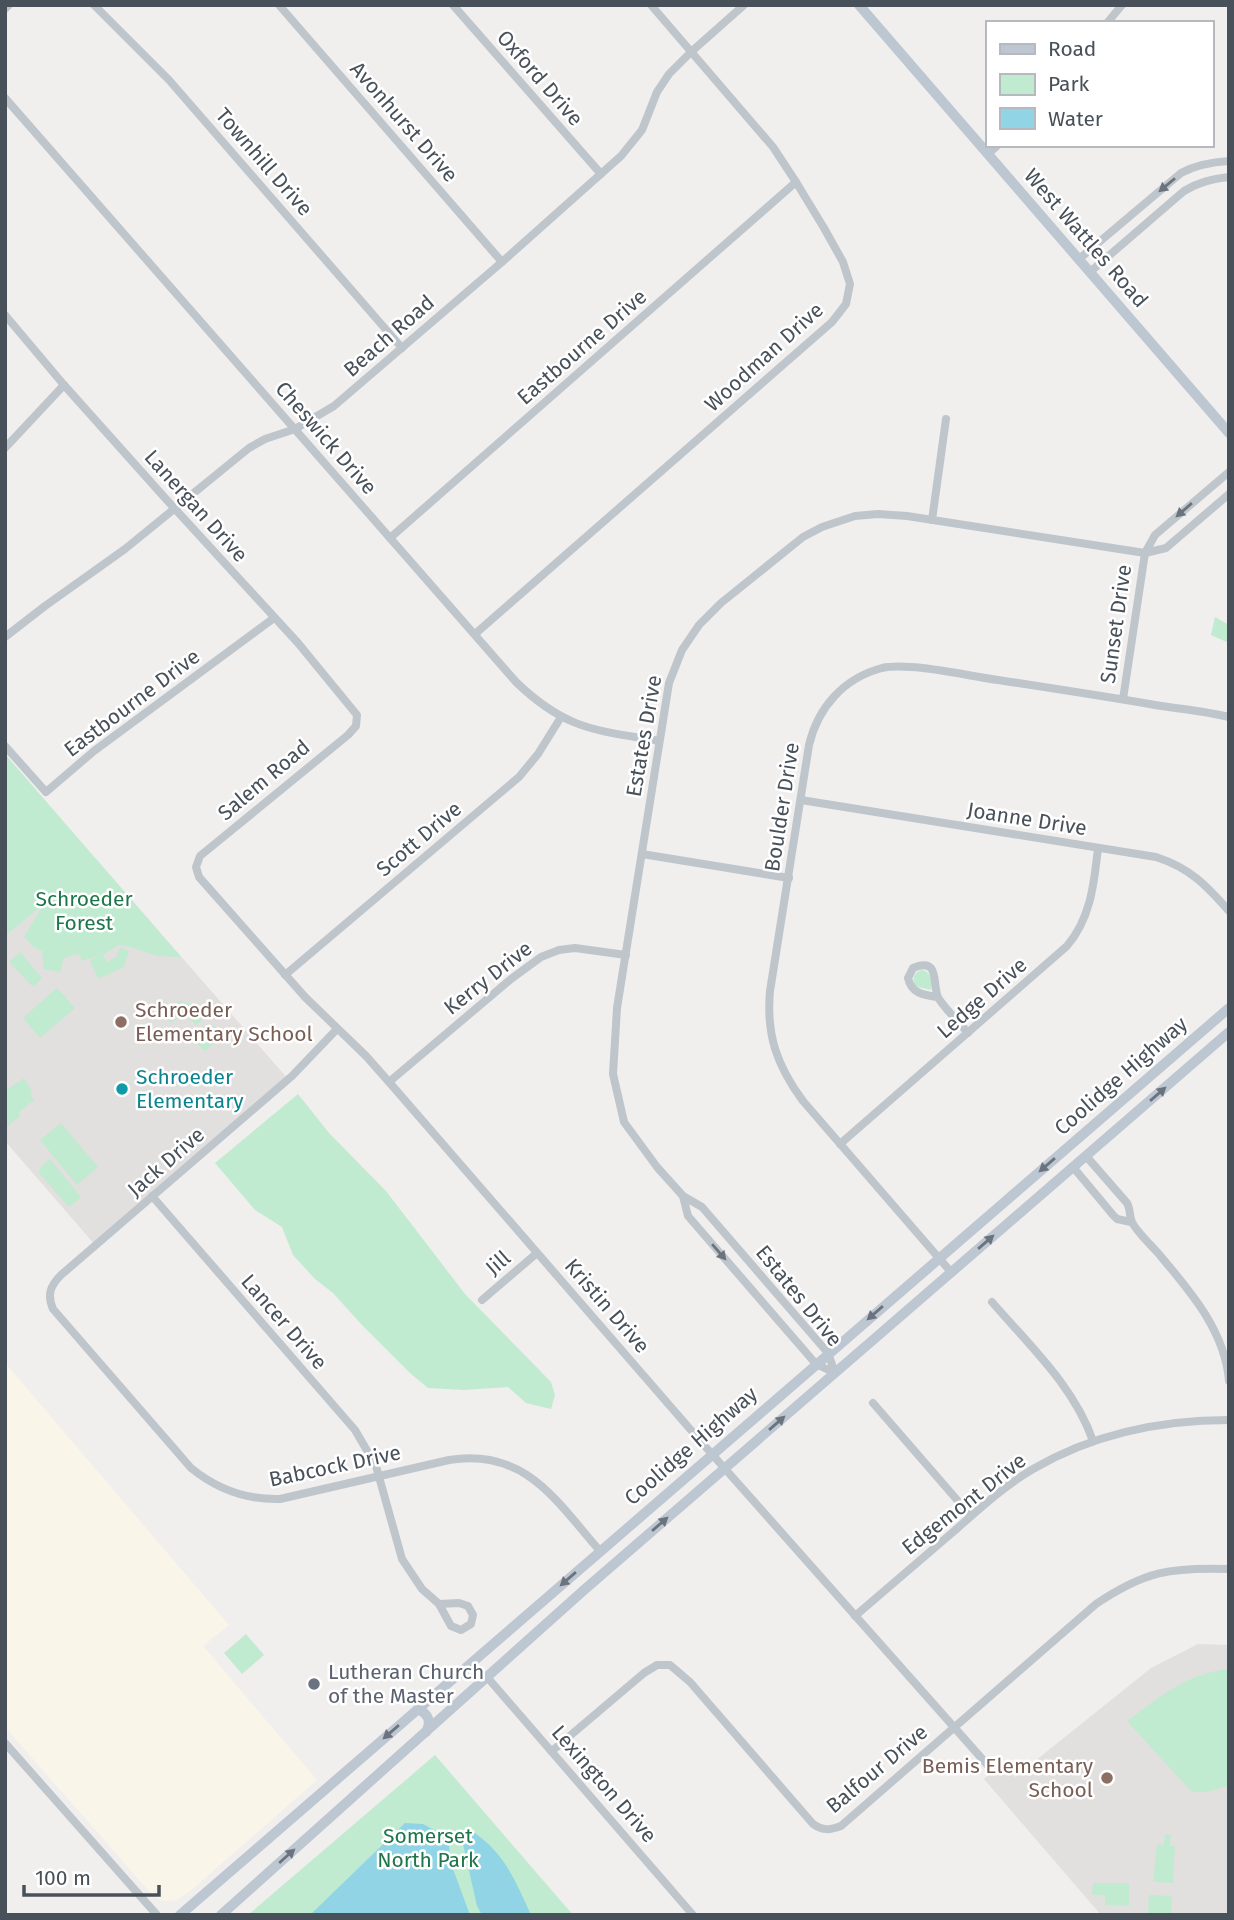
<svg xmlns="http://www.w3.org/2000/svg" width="1234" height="1920" font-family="'Fira Sans',sans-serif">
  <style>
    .commercial { fill: #faf5e9 }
    .education { fill: #e2dfdf }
    .green { fill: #c0ebd0 }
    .water { fill: #90d4e5 }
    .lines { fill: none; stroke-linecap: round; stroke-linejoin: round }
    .street { stroke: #bec6cc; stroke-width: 8 }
    .secondary { stroke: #bdc7d1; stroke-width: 10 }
    .oneway { fill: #6b747c }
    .oneway2 { fill: #6b747e }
    .education-dot { fill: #8d6e63; stroke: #fff; stroke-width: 2.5 }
    .culture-dot { fill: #0f9aa8; stroke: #fff; stroke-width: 2.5 }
    .worship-dot { fill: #6b7280; stroke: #fff; stroke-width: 2.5 }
    .labels { text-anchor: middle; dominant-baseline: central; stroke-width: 5; stroke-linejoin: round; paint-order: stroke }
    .street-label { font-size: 21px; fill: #48515a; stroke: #fff }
    .park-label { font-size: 21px; fill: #1e764a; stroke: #fff }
    .education-label { font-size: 21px; fill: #785e54; stroke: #fff; text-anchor: start }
    .culture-label { font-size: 21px; fill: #0d838f; stroke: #fff; text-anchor: start }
    .worship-label { font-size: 21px; fill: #5b616d; stroke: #fff; text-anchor: start }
  </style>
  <rect width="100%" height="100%" fill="#f1eeee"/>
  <path class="commercial" d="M 5,1363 L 229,1625 L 203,1646 L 317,1780 L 189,1892 L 176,1900 L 164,1901 L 154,1897 L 5,1727 Z"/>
  <g class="education">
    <path d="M 96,859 L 288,1079 L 95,1245 L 5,1141 L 5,936 Z"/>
    <path d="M 1198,1644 L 1229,1645 L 1229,1915 L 1101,1915 L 984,1779 L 1002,1763 L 1015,1777 L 1151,1668 Z"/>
  </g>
  <g class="green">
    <path d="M 1215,617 L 1229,625 L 1229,643 L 1211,635 Z"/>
    <path d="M 5,754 L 181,957 L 157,956 L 131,947 L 118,945 L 103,955 L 107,962 L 116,957 L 120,947 L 129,951 L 124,967 L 98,979 L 90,961 L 99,956 L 82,961 L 79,954 L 64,958 L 60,972 L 44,969 L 42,951 L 34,947 L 24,937 L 40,910 L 39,908 L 5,936 Z"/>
    <path d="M 20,952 L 42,978 L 33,987 L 9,962 Z"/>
    <path d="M 922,970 C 932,972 933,982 931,990 L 918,987 L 914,984 C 912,977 915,971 922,970 Z"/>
    <path d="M 57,988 L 75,1008 L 40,1038 L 23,1018 Z"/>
    <path d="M 179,1001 L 195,1005 L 206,1017 L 196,1025 L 185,1013 L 171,1023 L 163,1014 Z"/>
    <path d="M 214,1025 L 222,1036 L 205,1051 L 196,1043 Z"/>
    <path d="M 24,1078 L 32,1091 L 30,1094 L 34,1100 L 19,1112 L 20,1116 L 5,1128 L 5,1091 Z"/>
    <path d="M 298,1094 L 329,1133 L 386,1191 L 465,1294 L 551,1382 L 555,1395 L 551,1409 L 526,1403 L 508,1387 L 464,1390 L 428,1388 L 410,1373 L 362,1325 L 333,1293 L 315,1279 L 293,1255 L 282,1227 L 255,1210 L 215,1163 Z"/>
    <path d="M 61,1123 L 98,1167 L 77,1185 L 40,1140 Z"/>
    <path d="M 50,1159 L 81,1197 L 69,1207 L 39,1173 L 40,1168 Z"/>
    <path d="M 246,1634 L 264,1655 L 242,1674 L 224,1653 Z"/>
    <path d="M 1229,1669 L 1229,1786 L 1206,1792 L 1192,1792 L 1127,1721 C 1158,1698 1189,1672 1229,1669 Z"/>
    <path d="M 435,1755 L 573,1915 L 248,1915 Z"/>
    <path d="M 1165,1834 L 1171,1835 L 1170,1846 L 1175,1846 L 1173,1883 L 1153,1882 L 1157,1844 L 1164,1845 Z"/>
    <path d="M 1093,1883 L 1129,1883 L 1129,1906 L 1105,1905 L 1105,1895 L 1092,1895 Z"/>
    <path d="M 1149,1895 L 1172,1896 L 1171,1915 L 1148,1915 Z"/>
  </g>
  <g class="water">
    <path d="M 405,1823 L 423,1824 L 440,1833 L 449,1845 L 450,1861 L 470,1915 L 310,1915 Z"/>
    <path d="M 470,1830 C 504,1851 515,1880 531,1915 L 482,1915 L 477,1906 L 463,1844 Z"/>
  </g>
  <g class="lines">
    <g class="street">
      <path d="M 94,5 L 169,80 L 402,348"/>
      <path d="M 279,5 L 502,262"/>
      <path d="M 453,5 L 601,174"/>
      <path d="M 5,9 L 9,5"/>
      <path d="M 1107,23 L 1122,5"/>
      <path d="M 5,98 L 516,682 C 566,730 595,730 659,741"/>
      <path d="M 988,154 L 998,145"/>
      <path d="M 1079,259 L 1181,173 C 1196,165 1211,162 1229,161"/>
      <path d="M 1090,272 L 1184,191 C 1199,182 1212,179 1229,177"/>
      <path d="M 5,315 L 64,385 L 165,498 L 298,643 L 357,715 L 356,726 L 348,735 L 200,856 L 196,867 L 199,877 L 305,997 L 366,1056 L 389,1082 L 703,1444 L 992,1770"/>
      <path d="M 5,448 L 64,385"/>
      <path d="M 932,520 L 946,419"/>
      <path d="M 390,538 L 796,182"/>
      <path d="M 475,634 L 832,322 L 846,304 L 850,284 L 843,262 L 824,228 L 796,182 L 773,147 L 651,5"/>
      <path d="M 5,637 L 45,606 L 125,549 L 249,448 L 265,439 L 295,429 L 334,406 L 502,262 L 621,156 L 642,130 L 657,92 L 669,74 L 691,52 L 744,5"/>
      <path d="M 1123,699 L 1145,553 L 1155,535 L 1229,472"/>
      <path d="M 5,746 L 46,792 L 94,751 L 274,618"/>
      <path d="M 801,800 L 1156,857 C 1190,868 1206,885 1229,911"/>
      <path d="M 642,854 L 789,878"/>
      <path d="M 285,975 L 519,777 L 538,754 L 561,717"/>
      <path d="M 937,997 C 923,995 911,993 908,978 L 913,968 C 942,956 931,987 939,999 C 947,1011 959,1022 968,1033"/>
      <path d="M 337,1029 L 292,1076 L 61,1275 C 50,1286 47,1295 53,1309 L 191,1468 C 218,1490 246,1500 280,1499 L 449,1460 C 526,1448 556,1501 600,1551"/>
      <path d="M 389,1082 L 511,979 L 541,957 L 559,950 L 575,948 L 626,955"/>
      <path d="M 840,1144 L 1067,946 C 1091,918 1094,883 1098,848"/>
      <path d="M 1086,1156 L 1127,1203 C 1131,1210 1129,1218 1133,1224 C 1139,1234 1150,1244 1158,1253 C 1189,1290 1225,1330 1229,1381"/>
      <path d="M 1073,1167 L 1113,1215 L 1117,1219 L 1131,1222"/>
      <path d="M 152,1196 L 355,1430 L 376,1466 L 402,1559 L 422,1589 L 439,1604 L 451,1626 L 461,1630 L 471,1624 L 473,1615 L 468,1606 L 459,1603 L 439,1604"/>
      <path d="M 683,1196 L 688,1216 L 816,1364 L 835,1373"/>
      <path d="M 951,1272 L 803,1101 C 777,1066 766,1035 770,991 L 809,745 C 818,707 844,678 882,668 C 910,662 968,676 998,680 C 1050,688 1103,696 1155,705 C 1180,709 1205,711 1229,717"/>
      <path d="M 482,1300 L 537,1253"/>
      <path d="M 992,1302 C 1029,1345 1074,1386 1093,1441"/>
      <path d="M 835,1373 L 828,1353 L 702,1207 L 683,1196 L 657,1167 L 624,1122 L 613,1074 L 617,1008 L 669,683 L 682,650 L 699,625 L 721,603 L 803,537 L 822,527 L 855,516 L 878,514 L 907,516 L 1145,553 L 1166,548 L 1229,494"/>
      <path d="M 873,1403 L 971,1516"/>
      <path d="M 855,1616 C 888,1588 920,1560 953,1532 C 979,1509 1004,1486 1033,1469 C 1093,1434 1160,1420 1229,1420"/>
      <path d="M 487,1677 L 693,1915"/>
      <path d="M 5,1743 L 157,1915"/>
      <path d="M 552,1751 L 644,1673 L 657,1665 L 670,1665 L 690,1682 L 813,1824 C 823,1831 830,1830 841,1826 L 1096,1604 C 1145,1571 1171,1567 1229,1569"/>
    </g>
    <g class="secondary">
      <path d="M 859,5 L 1229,433"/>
      <path d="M 418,1709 C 428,1714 432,1721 426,1732"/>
      <path d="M 180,1915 L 1229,1008"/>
      <path d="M 221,1915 L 584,1590 L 1229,1032"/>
    </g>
  </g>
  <defs><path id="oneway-solid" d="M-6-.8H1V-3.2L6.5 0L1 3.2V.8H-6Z" transform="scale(1.75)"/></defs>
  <g class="oneway">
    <use href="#oneway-solid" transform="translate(1167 185) rotate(140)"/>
    <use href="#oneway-solid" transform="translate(1184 510) rotate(139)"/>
    <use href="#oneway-solid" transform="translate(719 1252) rotate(49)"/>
  </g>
  <g class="oneway2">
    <use href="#oneway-solid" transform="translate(1158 1094) rotate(-41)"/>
    <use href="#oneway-solid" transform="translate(1047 1165) rotate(139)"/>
    <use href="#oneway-solid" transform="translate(986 1242) rotate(-41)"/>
    <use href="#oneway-solid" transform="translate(875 1313) rotate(139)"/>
    <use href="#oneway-solid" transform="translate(777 1423) rotate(-41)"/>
    <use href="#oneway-solid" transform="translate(660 1524) rotate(-41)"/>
    <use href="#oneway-solid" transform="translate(568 1579) rotate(139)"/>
    <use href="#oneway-solid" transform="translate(391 1732) rotate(139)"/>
    <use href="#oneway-solid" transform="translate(287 1856) rotate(-42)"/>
  </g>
  <g class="education-dot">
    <circle cx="121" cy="1022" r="7"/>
    <circle cx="1107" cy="1778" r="7"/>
  </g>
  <circle class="culture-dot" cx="122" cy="1089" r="7"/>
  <circle class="worship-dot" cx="314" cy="1684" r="7"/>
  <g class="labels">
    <g class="street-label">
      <text transform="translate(540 78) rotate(49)">Oxford Drive</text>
      <text transform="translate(404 122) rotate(49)">Avonhurst Drive</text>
      <text transform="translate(264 162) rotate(49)">Townhill Drive</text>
      <text transform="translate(1086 238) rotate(49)">West Wattles Road</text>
      <text transform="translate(389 336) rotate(-41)">Beach Road</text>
      <text transform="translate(582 347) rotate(-41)">Eastbourne Drive</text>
      <text transform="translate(764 357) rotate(-42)">Woodman Drive</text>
      <text transform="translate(326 438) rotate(49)">Cheswick Drive</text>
      <text transform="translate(196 506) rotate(48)">Lanergan Drive</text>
      <text transform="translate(1116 624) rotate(-82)">Sunset Drive</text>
      <text transform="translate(132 703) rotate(-37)">Eastbourne Drive</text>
      <text transform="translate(644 736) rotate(-80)">Estates Drive</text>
      <text transform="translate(264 780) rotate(-40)">Salem Road</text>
      <text transform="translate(782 807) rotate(-81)">Boulder Drive</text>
      <text transform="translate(1027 819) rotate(9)">Joanne Drive</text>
      <text transform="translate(419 839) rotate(-40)">Scott Drive</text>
      <text transform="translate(488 978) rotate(-38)">Kerry Drive</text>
      <text transform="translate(982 998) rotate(-41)">Ledge Drive</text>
      <text transform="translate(1121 1076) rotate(-41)">Coolidge Highway</text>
      <text transform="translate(166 1162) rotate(-41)">Jack Drive</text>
      <text transform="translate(498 1263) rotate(-41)">Jill</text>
      <text transform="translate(799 1296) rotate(51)">Estates Drive</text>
      <text transform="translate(607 1306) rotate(49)">Kristin Drive</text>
      <text transform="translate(284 1322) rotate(49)">Lancer Drive</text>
      <text transform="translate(691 1446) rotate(-41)">Coolidge Highway</text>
      <text transform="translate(335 1466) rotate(-12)">Babcock Drive</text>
      <text transform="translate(964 1504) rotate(-38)">Edgemont Drive</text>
      <text transform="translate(877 1769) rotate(-40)">Balfour Drive</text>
      <text transform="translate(604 1784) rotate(49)">Lexington Drive</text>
    </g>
    <g class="park-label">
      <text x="84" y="899">Schroeder<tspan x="84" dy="24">Forest</tspan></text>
      <text x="428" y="1836">Somerset<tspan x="428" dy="24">North Park</tspan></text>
    </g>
    <g class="education-label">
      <text x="135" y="1010">Schroeder<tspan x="135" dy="24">Elementary School</tspan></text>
      <text x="1093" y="1766" text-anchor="end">Bemis Elementary<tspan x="1093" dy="24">School</tspan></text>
    </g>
    <g class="culture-label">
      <text x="136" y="1077">Schroeder<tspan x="136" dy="24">Elementary</tspan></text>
    </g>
    <g class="worship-label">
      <text x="328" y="1672">Lutheran Church<tspan x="328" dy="24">of the Master</tspan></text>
    </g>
  </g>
  <rect width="1234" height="1920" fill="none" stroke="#48515a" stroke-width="14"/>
  <rect x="986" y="21" width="228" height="126" fill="#ffffff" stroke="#b6b9bd" stroke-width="2"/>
  <rect x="1000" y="44" width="35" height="10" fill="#bdc7d1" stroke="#b6b9bd" stroke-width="2"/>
  <text x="1048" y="56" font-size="21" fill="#48515a">Road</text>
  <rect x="1000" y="74" width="35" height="21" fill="#c0ebd0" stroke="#b6b9bd" stroke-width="2"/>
  <text x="1048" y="91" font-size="21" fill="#48515a">Park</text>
  <rect x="1000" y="108" width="35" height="21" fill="#90d4e5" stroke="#b6b9bd" stroke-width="2"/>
  <text x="1048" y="126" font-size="21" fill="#48515a">Water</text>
  <path d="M24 1885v10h135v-10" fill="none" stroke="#48515a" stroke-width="3.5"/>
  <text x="35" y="1885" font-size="21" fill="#48515a" stroke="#ffffff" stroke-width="5" paint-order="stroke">100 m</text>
</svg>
